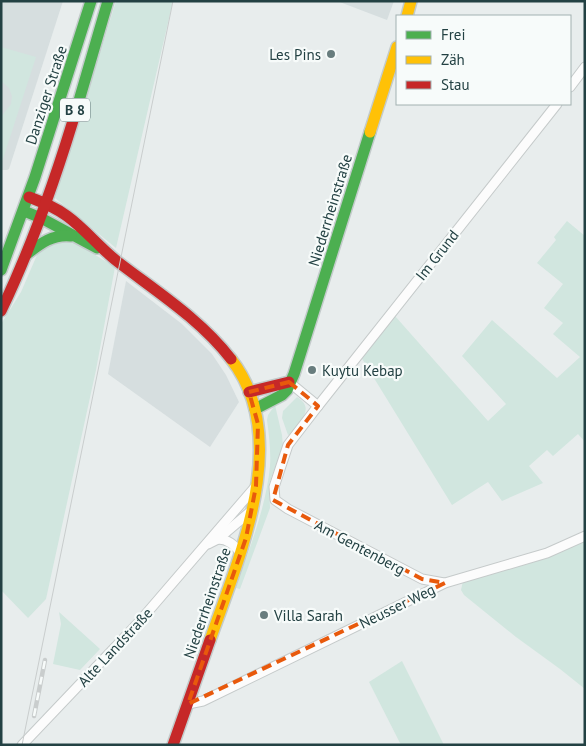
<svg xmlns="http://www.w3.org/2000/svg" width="586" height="746" font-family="'PT Sans',sans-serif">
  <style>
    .built { fill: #d6dedf }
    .green { fill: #d1e6df }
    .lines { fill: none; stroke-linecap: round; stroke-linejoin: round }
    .street-casing { stroke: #c5caca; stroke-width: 11 }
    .fast-casing { stroke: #c3cbcb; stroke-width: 14 }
    .slow-casing { stroke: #c3cbcb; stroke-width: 14 }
    .jam-casing { stroke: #c3cbcb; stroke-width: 14 }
    .street { stroke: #fcfcfc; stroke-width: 9 }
    .fast { stroke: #4caf50; stroke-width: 11 }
    .slow { stroke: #ffc107; stroke-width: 11 }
    .jam { stroke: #c62828; stroke-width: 11 }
    .tram { stroke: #c9cdcd; stroke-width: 1 }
    .rail-casing { stroke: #c9cdcd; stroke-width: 4.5 }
    .rail { stroke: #f7fbfa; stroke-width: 2.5; stroke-dasharray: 8; stroke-linecap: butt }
    .marked { fill: none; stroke: #e8590c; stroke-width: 4; stroke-dasharray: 10 6; stroke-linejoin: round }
    .poi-dot { fill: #687d7e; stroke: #f7fbfa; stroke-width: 2 }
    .labels { text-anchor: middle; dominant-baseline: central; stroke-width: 4.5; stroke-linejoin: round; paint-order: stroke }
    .shield { fill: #f7fbfa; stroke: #63797a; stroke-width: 1 }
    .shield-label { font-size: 14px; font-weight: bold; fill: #234143 }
    .poi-label { font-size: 15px; fill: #234143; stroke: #f7fbfa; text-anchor: start }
    .street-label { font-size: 15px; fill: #234143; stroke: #f7fbfa }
  </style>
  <rect width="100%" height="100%" fill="#e8eded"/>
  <g class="built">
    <path d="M 1,1 L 63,1 L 9,169 L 7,170 L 1,170 Z"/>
    <path d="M 337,1 L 394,1 L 387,20 Z"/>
    <path d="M 126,281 L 182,324 L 212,354 L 226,375 L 239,402 L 210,447 L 108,374 Z"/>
  </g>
  <g class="green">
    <path d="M 116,1 L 173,1 L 116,248 L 55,198 Z"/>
    <path d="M 1,47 L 36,57 L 1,165 L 1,117 L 11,104 L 12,96 L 9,88 L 1,81 Z"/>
    <path d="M 567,221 L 585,236 L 585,442 L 578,434 L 553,456 L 547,450 L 529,466 L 543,483 L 502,501 L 488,482 L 452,505 L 361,357 L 395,316 L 488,421 L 506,404 L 462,356 L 492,320 L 557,378 L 580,357 L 553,334 L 563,323 L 544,308 L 563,284 L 537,263 L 556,240 L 554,237 Z"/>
    <path d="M 51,241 L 74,242 L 115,267 L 96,370 L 46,599 L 28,618 L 1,590 L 1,324 L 21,292 L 37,255 L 40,250 Z"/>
    <path d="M 297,397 C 315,408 301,420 292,433 L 288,435 L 282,418 L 283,411 Z"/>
    <path d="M 275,405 L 282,435 L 283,446 L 269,484 L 270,508 L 240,589 L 236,588 C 249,549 266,508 270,466 C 271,451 269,435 267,420 L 268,415 Z"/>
    <path d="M 585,540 L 585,689 L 560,669 L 516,637 L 464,595 L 461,590 L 463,581 L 546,557 Z"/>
    <path d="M 59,612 L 100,649 L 80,670 L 53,664 L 61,624 Z"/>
    <path d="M 402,661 L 444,745 L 401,745 L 369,682 Z"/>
  </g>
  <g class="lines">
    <g class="street-casing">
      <g id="street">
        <path d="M 570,87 L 585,67"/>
        <path d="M 289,382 L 318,406 L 288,445 L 274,487 L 275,500 L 288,509 L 422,579 L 444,583"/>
        <path d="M 318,406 L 557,104"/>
        <path d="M 218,539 C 228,539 234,545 241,553"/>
        <path d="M 208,544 L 218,539 L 251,511"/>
        <path d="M 188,704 L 203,701 L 445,583 L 547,553 L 585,536"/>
        <path d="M 22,745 L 139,622 L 256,486"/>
      </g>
    </g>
    <g class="fast-casing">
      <g id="fast">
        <path d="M 78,104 L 108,1"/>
        <path d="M 24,211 L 41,218 L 97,248"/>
        <path d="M 27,254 C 41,243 53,234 71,236"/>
        <path d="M 1,270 L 35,177 L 91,1"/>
        <path d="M 255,409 L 282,395 L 287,390 L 294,374 L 370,132"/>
      </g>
    </g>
    <g class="slow-casing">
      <g id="slow">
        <path d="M 407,16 L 411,1"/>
        <path d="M 370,132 L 397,47"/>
        <path d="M 210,640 C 239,557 293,438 231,359"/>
      </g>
    </g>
    <g class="jam-casing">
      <g id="jam">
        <path d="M 29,197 C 42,202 55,207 67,216 C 85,229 100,248 118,262 C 157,292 200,319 231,359"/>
        <path d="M 1,311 C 33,244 57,175 78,104"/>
        <path d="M 249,392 L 289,382"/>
        <path d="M 173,745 L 210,640"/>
      </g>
    </g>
    <use href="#street" class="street"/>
    <use href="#fast" class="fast"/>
    <use href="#slow" class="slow"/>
    <use href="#jam" class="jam"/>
    <path class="tram" d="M 22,745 L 173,1"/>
    <g class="rail-casing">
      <path id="rail" d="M 34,716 L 45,660"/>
    </g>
    <use href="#rail" class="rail"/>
  </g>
  <path class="marked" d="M 289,382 L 318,406 L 288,445 L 273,500 L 422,579 L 445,583 L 188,704 L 246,538 L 256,486 L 258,424 L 249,392 Z"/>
  <g class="poi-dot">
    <circle cx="331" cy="54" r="5"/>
    <circle cx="312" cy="370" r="5"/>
    <circle cx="264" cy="615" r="5"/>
  </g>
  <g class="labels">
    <rect class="shield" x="60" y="98.5" width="30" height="23" rx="4"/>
    <g class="shield-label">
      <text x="75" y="110">B 8</text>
    </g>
    <g class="poi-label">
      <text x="321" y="54" text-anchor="end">Les Pins</text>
      <text x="322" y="370">Kuytu Kebap</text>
      <text x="274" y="615">Villa Sarah</text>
    </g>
    <g class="street-label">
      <text transform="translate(46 95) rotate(-72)">Danziger Straße</text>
      <text transform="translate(330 210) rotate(-73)">Niederrheinstraße</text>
      <text transform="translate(437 255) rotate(-52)">Im Grund</text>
      <text transform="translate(360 547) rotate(28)">Am Gentenberg</text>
      <text transform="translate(207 603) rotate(-71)">Niederrheinstraße</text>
      <text transform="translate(397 606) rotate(-26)">Neusser Weg</text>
      <text transform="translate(115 647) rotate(-47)">Alte Landstraße</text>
    </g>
  </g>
  <rect width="586" height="746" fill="none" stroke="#234143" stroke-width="5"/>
  <rect x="396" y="15" width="175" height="90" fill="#f7fbfa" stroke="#a2b1b1"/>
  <rect x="406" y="31" width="25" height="8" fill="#4caf50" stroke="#a2b1b1"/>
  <text x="441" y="40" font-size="15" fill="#234143">Frei</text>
  <rect x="406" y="56" width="25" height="8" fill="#ffc107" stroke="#a2b1b1"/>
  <text x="441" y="65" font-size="15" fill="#234143">Zäh</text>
  <rect x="406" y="81" width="25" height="8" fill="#c62828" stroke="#a2b1b1"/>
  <text x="441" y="90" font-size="15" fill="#234143">Stau</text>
</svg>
